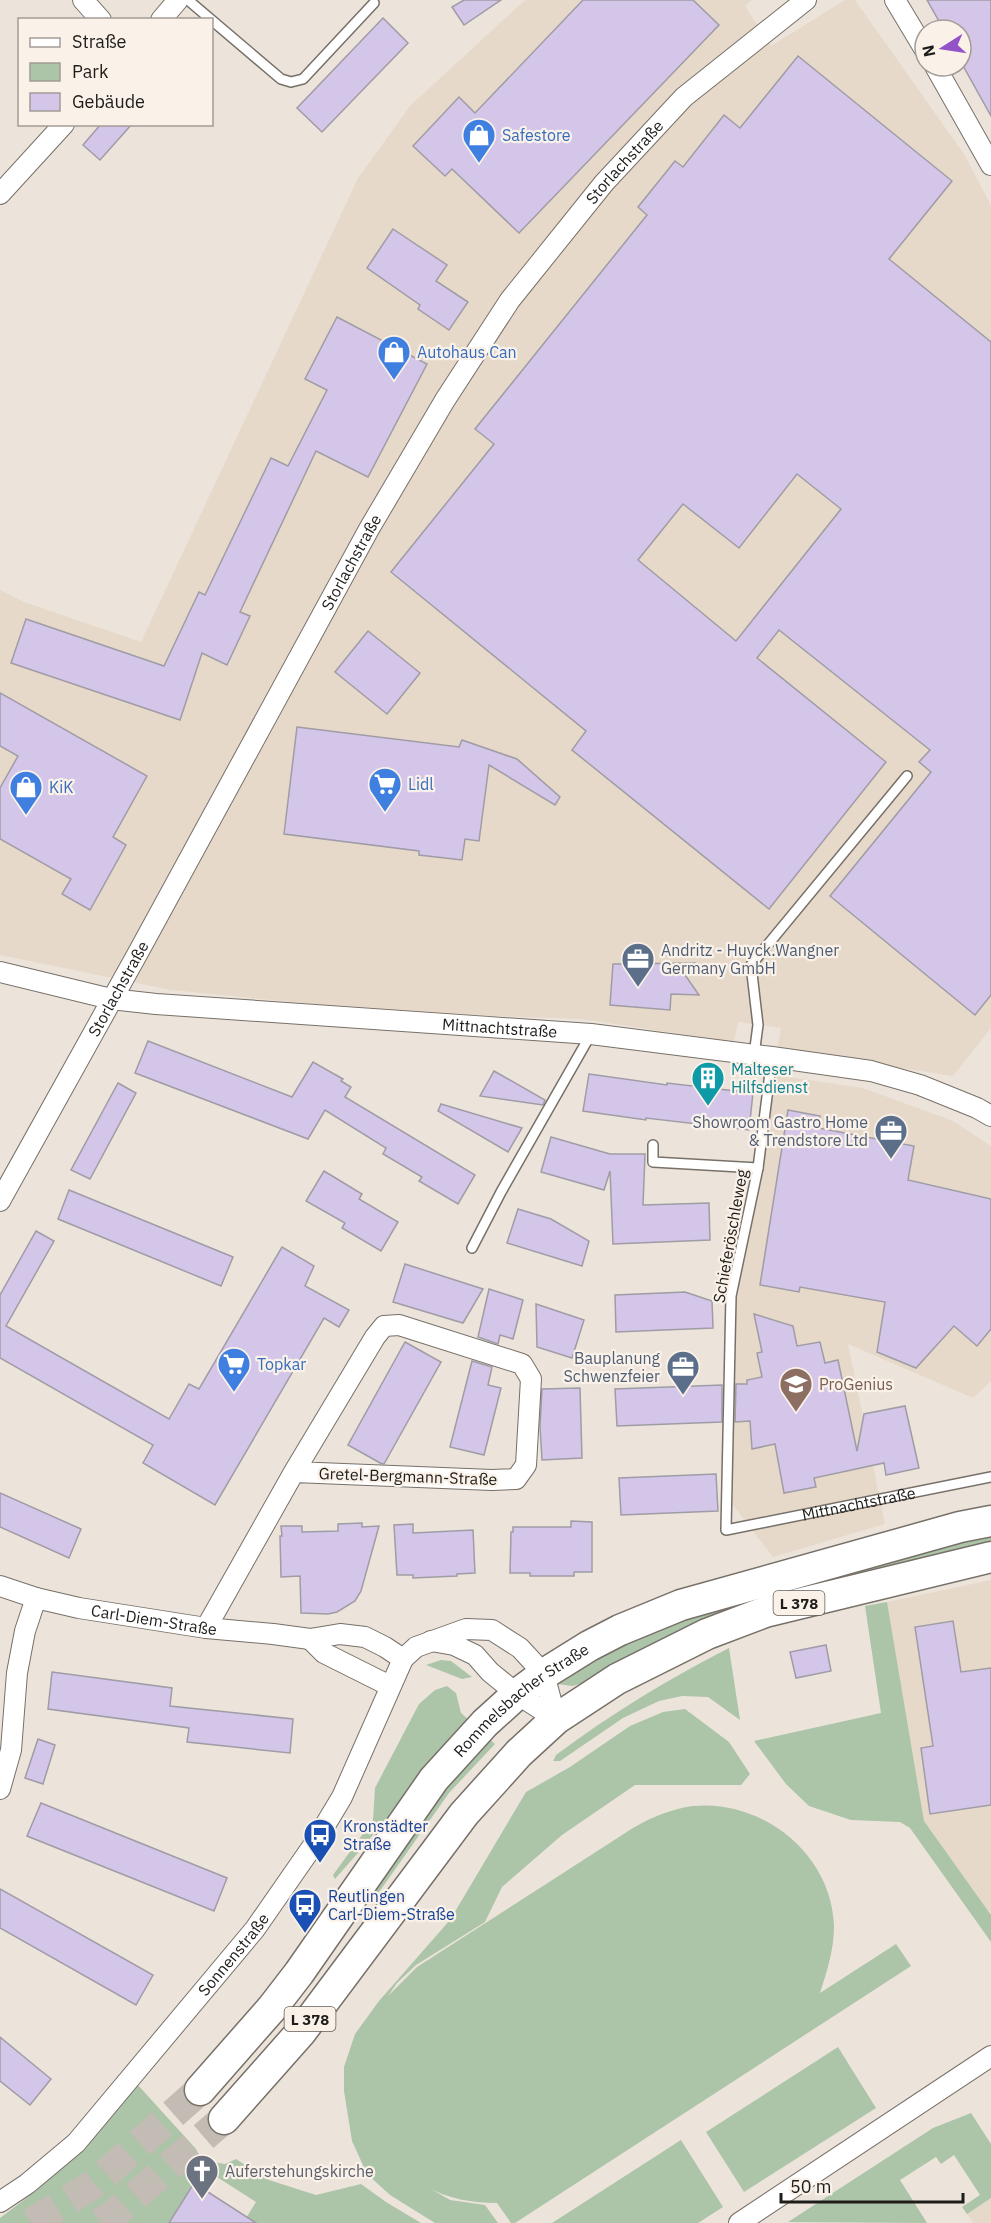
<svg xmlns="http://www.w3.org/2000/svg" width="991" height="2223" font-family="'IBM Plex Sans',sans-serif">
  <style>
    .built { fill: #e6d9ca }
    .green { fill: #acc4a8 }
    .building { fill: #d4c6e9; stroke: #9f9ca5; stroke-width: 1.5; fill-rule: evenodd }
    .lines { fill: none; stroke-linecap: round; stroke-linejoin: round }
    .primary-tunnel { stroke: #c3bcb4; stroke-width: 30; stroke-dasharray: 30 15; stroke-linecap: butt }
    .lane-casing { stroke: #777068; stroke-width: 12 }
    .street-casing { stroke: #777068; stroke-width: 22 }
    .primary-casing { stroke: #777068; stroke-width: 33 }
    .lane { stroke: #fff; stroke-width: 9 }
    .street { stroke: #fff; stroke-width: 20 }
    .primary { stroke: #fff; stroke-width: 30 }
    .labels { text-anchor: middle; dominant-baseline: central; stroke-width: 4.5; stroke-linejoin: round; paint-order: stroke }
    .shield { fill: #faf1e9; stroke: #615d58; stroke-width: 1.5 }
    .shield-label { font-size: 15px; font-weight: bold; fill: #1f1d1a }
    .shop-label { font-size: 16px; fill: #366cbe; stroke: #faf1e9; text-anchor: start }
    .street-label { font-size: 16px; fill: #1f1d1a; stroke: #faf1e9 }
    .service-label { font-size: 16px; fill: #4e5e75; stroke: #faf1e9; text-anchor: end }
    .culture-label { font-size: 16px; fill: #0d838f; stroke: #faf1e9; text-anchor: start }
    .education-label { font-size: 16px; fill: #785e54; stroke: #faf1e9; text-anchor: start }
    .transit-label { font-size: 16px; fill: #164399; stroke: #faf1e9; text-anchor: start }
    .worship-label { font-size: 16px; fill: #5b616d; stroke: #faf1e9; text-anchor: start }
  </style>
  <rect width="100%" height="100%" fill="#ece4db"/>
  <g class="built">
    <path d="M 525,0 L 752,0 L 745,6 L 771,46 L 845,0 L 855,0 L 964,154 L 991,205 L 991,1028 L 953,1076 L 777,1049 L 781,1028 L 738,1022 L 734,1042 L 581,1019 L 402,1013 L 171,990 L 0,955 L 0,590 L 24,602 L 141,642 L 358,178 L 410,106 Z"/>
    <path d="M 768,1074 L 863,1088 L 953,1121 L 991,1146 L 991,1381 L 973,1398 L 848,1344 L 885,1524 L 773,1557 L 726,1496 L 732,1296 Z"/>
    <path d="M 991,1580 L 991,1915 L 924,1821 L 887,1602 Z"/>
    <path d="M 991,2198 L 991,2223 L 973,2223 L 967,2214 Z"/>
  </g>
  <g class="green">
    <path d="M 991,1534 L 991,1545 L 802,1587 L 756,1602 L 584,1683 L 572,1686 L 558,1684 L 563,1676 L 649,1631 L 724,1606 Z"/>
    <path d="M 887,1602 L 924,1821 L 991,1915 L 991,1942 L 910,1828 L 900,1822 L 851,1820 L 809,1806 L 786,1784 L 754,1741 L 881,1713 L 865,1606 Z"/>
    <path d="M 729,1648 L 740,1720 L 708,1697 L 682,1696 L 659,1701 L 623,1718 L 560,1761 L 553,1761 L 556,1755 C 612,1713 667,1680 729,1648 Z"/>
    <path d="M 441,1660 L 451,1661 L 472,1677 L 462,1679 L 426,1665 Z"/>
    <path d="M 447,1686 L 456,1693 L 461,1713 L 469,1720 C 422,1772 382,1827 335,1879 L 333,1875 L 373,1820 L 375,1788 L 419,1704 L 435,1690 Z"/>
    <path d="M 685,1709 L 729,1742 L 750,1774 L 741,1785 L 635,1785 L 562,1835 L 502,1887 L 485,1922 L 416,1965 L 397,1983 L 388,1996 L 417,1967 L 633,1828 C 652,1817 671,1809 693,1806 C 763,1799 832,1855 834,1926 C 834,1950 827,1971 820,1993 L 896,1944 L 911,1966 L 515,2223 L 511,2223 L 497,2203 C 473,2203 447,2199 426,2186 L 450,2200 L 485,2205 L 498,2223 L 435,2223 L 390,2195 L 367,2174 L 352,2141 L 344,2091 L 344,2067 L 355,2034 L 379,2001 L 450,1920 L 526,1792 L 570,1767 L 630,1726 L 663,1712 Z"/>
    <path d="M 488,1738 L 495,1744 L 449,1793 L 372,1902 L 363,1899 L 443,1787 Z"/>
    <path d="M 838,2047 L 876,2108 L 744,2192 L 706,2132 Z"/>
    <path d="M 137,2084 L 196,2149 L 206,2169 L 207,2161 L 225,2164 L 236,2159 L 269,2180 L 316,2195 L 361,2184 L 386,2202 L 421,2223 L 243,2223 L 256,2202 L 206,2170 L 173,2223 L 0,2223 L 0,2218 L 37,2190 L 81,2149 Z"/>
    <path d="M 971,2113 L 991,2144 L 991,2198 L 967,2214 L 962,2207 L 980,2195 L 954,2155 L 941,2164 L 936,2157 L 900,2180 L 927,2223 L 788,2222 L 933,2128 Z"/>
    <path d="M 681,2140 L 723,2207 L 698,2223 L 552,2223 Z"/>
  </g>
  <g class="building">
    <path d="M 464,0 L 501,0 L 464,25 L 452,7 Z"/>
    <path d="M 583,0 L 693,0 L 719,25 L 519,233 L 452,169 L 445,176 L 413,146 L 459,97 L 475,113 Z"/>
    <path d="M 927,0 L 991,0 L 991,116 L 961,62 L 961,30 L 944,30 Z"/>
    <path d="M 383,18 L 408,43 L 322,132 L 297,108 Z"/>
    <path d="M 798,56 L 952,181 L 889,259 L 991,342 L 991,995 L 975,1015 L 830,896 L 931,772 L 919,762 L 930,750 L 779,630 L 757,658 L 886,762 L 769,909 L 572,750 L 586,731 L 391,572 L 494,444 L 475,429 L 647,215 L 638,207 L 675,161 L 683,167 L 724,115 L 740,128 ZM 797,474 L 841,509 L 736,641 L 638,560 L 683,504 L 739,548 Z"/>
    <path d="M 101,124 L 132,124 L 100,160 L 83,145 Z"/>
    <path d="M 393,229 L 447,265 L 436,281 L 468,302 L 449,330 L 418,309 L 420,305 L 367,268 Z"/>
    <path d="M 337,317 L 427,364 L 368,477 L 316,451 L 240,612 L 250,616 L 227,665 L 202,653 L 180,720 L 11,663 L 26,619 L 164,666 L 199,592 L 205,595 L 271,458 L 288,466 L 327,390 L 305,379 Z"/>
    <path d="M 368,631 L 420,673 L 387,714 L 335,672 Z"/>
    <path d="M 0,693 L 147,776 L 113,837 L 126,845 L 90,910 L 62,894 L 71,879 L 0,839 L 0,788 L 18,756 L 0,746 Z"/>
    <path d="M 297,727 L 459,747 L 462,740 L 517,759 L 560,797 L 555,805 L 489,765 L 479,841 L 465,839 L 462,860 L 419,855 L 419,851 L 284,834 Z"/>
    <path d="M 695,963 L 685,975 L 699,995 L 671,994 L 670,1010 L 610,1005 L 613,964 Z"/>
    <path d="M 148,1041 L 292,1097 L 313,1062 L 343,1079 L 341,1081 L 351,1087 L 345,1097 L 475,1175 L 458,1204 L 419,1181 L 422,1177 L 383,1154 L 386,1148 L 325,1110 L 308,1139 L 135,1073 Z"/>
    <path d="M 494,1071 L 545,1100 L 543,1105 L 480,1096 Z"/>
    <path d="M 589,1074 L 667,1085 L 667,1083 L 753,1093 L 749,1130 L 646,1118 L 646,1120 L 583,1111 Z"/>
    <path d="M 118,1083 L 136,1093 L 90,1179 L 71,1170 Z"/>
    <path d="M 441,1104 L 522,1128 L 508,1152 L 438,1111 Z"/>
    <path d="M 788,1110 L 820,1116 L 818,1128 L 914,1146 L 908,1180 L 991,1199 L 991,1329 L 977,1346 L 954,1326 L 916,1368 L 877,1352 L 885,1302 L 800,1287 L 799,1292 L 760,1285 Z"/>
    <path d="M 551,1137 L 610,1154 L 645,1154 L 643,1205 L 709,1203 L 710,1240 L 613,1244 L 610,1171 L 604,1190 L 541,1172 Z"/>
    <path d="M 324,1171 L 362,1194 L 359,1199 L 398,1222 L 381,1251 L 342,1228 L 345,1223 L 306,1201 Z"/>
    <path d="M 69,1190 L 233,1257 L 221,1286 L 58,1219 Z"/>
    <path d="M 518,1209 L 551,1219 L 589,1241 L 582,1266 L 507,1243 Z"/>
    <path d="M 36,1231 L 54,1241 L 6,1326 L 169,1419 L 189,1384 L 199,1389 L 282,1247 L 314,1266 L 305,1286 L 349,1310 L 339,1327 L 324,1318 L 215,1505 L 143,1463 L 153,1445 L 0,1358 L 0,1295 Z"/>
    <path d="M 405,1264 L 483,1289 L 463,1323 L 393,1302 Z"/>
    <path d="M 489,1289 L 523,1300 L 513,1339 L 500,1335 L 498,1344 L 478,1337 Z"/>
    <path d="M 685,1292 L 712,1301 L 713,1328 L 616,1332 L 615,1295 Z"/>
    <path d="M 536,1304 L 584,1320 L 572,1358 L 537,1347 Z"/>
    <path d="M 754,1314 L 793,1326 L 797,1346 L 820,1342 L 825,1363 L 838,1360 L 857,1451 L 864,1414 L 905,1406 L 919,1468 L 886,1475 L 884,1463 L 814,1478 L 816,1487 L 784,1493 L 775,1444 L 752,1449 L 750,1421 L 735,1422 L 736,1384 L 747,1384 L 747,1380 L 762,1377 L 757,1353 L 762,1352 Z"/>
    <path d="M 405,1342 L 441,1362 L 384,1464 L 380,1463 L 348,1445 Z"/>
    <path d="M 472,1361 L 492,1367 L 488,1385 L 501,1388 L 484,1455 L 450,1447 Z"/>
    <path d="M 722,1385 L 722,1422 L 617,1426 L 615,1389 Z"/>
    <path d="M 580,1388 L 582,1458 L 542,1460 L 540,1426 L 542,1389 Z"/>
    <path d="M 716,1474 L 718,1511 L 621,1515 L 619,1478 Z"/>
    <path d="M 0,1493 L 81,1529 L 69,1558 L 0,1527 Z"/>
    <path d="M 571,1521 L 592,1522 L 592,1572 L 574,1572 L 574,1576 L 530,1576 L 530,1573 L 510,1573 L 511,1532 L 513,1532 L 513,1527 L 571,1527 Z"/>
    <path d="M 362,1523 L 362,1527 L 379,1526 L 361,1591 L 355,1601 L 337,1612 L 328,1614 L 301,1613 L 300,1576 L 281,1577 L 280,1536 L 282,1536 L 281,1526 L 302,1526 L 302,1532 L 338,1531 L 338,1524 Z"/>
    <path d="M 413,1524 L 413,1533 L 473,1530 L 475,1573 L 457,1574 L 457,1576 L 413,1578 L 413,1575 L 397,1575 L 394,1525 Z"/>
    <path d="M 953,1621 L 961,1672 L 991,1668 L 991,1805 L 930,1814 L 921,1748 L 933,1746 L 915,1627 Z"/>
    <path d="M 826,1645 L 831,1671 L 796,1678 L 790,1652 Z"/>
    <path d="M 52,1672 L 172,1688 L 170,1706 L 293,1719 L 290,1753 L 187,1742 L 189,1728 L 48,1709 Z"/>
    <path d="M 38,1739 L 55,1745 L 43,1784 L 25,1778 Z"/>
    <path d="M 41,1803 L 227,1878 L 214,1911 L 27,1836 Z"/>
    <path d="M 0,1889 L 153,1975 L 136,2005 L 0,1928 Z"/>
    <path d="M 0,2037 L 51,2079 L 30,2105 L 0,2081 Z"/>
    <path d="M 194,2183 L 256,2223 L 169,2223 Z"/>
  </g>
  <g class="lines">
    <g class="primary-tunnel">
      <path d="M 31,2223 L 94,2184 L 200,2090"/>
      <path d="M 100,2223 L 113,2215 L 224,2119"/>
    </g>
    <g class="lane-casing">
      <g id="lane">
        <path d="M 188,0 L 281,79 L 291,82 L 303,79 L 374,3"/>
        <path d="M 754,1055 L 758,1025 L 751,965 L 907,776"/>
        <path id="s1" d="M 772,1057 L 758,1168 L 731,1296 L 726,1530 L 991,1477"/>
        <path d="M 653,1145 L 653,1162 L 758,1168"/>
        <path d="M 472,1248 L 501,1192 L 591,1034"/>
      </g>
    </g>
    <g class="street-casing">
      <g id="street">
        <path d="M 83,0 L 101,20"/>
        <path d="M 895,0 L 925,50"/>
        <path d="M 161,20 L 178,0"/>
        <path d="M 935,66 L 991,165"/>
        <path d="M 0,194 L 64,124"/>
        <path id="s2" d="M 0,972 L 111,999 L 156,1004 L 591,1034 L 772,1057 L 871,1071 L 920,1085 L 977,1108 L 991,1116"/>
        <path id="s3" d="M 0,1201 L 139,951 L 369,529 L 445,400 L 510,300 L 604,183 L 684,97 L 806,0"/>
        <path id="s4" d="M 0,1586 L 36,1598 L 79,1608 L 206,1628 L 273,1634 L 310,1639 L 340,1634 L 365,1637 L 385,1647 L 403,1659"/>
        <path d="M 206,1628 L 294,1472 L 375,1337 L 384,1326 L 399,1325 L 522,1364 L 531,1379 L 526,1465 L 516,1479 L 492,1480 L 294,1472"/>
        <path d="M 310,1639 L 324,1653 L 390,1686"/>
        <path d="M 431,1641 L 454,1645 L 475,1655 L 490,1672 L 517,1694 L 556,1719"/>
        <path d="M 0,1789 L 11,1750 L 17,1673 L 25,1631 L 36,1598"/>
        <path id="s5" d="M 0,2202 L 27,2184 L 76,2143 L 255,1929 L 312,1847 L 342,1797 L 403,1659 L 416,1647 L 466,1629 L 492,1630 L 520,1648 L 544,1674 L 556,1719"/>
        <path d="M 739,2223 L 991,2056"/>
      </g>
    </g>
    <g class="primary-casing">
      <g id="primary">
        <path id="s6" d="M 200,2090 L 272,2008 L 299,1973 L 434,1779 L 485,1723 L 517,1694 L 544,1674 L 589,1646 L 620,1630 L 681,1605 L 960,1527 L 991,1521"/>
        <path d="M 224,2119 L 301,2032 L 464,1814 L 519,1753 L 556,1719 L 617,1679 L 707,1634 L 765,1612 L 991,1557"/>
      </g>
    </g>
    <use href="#lane" class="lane"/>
    <use href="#street" class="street"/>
    <use href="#primary" class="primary"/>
  </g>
  <defs>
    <g id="shop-pin" transform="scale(1.725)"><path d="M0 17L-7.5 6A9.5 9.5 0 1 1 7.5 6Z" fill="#3f7fe0" stroke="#faf1e9"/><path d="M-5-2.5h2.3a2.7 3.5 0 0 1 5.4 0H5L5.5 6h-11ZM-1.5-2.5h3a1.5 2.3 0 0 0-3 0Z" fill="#fff"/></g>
    <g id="supermarket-pin" transform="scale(1.725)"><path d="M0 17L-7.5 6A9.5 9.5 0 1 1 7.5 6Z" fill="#3f7fe0" stroke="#faf1e9"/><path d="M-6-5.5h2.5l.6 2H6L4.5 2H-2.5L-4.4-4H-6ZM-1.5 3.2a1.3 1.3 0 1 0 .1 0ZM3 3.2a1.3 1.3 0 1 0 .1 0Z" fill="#fff"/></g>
    <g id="office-pin" transform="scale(1.725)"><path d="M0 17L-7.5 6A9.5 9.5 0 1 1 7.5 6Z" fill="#5c6f8a" stroke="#faf1e9"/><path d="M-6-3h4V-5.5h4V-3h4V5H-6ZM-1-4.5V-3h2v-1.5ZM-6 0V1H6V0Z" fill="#fff"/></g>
    <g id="building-pin" transform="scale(1.725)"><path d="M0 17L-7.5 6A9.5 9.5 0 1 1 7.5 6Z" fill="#0f9aa8" stroke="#faf1e9"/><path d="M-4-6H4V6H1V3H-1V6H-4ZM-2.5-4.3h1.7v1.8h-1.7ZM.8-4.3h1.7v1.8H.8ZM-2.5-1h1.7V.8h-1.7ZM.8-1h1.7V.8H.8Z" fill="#fff"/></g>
    <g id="school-pin" transform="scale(1.725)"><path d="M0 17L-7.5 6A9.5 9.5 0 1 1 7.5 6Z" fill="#8d6e63" stroke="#faf1e9"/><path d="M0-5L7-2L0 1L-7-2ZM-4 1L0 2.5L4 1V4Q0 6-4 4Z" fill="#fff"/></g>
    <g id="bus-pin" transform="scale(1.725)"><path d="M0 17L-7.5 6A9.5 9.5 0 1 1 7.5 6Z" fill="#1a4fb4" stroke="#faf1e9"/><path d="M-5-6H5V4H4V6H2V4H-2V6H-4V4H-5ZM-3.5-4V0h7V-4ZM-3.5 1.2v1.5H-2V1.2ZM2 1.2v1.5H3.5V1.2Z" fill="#fff"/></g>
    <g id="church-pin" transform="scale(1.725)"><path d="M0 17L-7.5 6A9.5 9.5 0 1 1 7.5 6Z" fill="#6b7280" stroke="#faf1e9"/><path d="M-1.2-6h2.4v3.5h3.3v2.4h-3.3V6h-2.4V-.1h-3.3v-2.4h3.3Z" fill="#fff"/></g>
  </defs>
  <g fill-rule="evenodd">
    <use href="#shop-pin" x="479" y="135"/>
    <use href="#shop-pin" x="394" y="352"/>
    <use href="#supermarket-pin" x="385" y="784"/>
    <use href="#shop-pin" x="26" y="787"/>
    <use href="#office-pin" x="638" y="959"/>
    <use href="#building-pin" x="708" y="1078"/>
    <use href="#office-pin" x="891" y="1131"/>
    <use href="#supermarket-pin" x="234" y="1364"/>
    <use href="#office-pin" x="683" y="1367"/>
    <use href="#school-pin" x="796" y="1384"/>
    <use href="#bus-pin" x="320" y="1835"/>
    <use href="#bus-pin" x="305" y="1905"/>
    <use href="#church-pin" x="202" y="2171"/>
  </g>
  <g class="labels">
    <g class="shield">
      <rect x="773.5" y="1591" width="51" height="24" rx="4.5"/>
      <rect x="284.5" y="2007" width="51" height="24" rx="4.5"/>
    </g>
    <g class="shield-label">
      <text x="799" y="1603">L 378</text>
      <text x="310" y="2019">L 378</text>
    </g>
    <g class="shop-label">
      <text x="502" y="135">Safestore</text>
      <text x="417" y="352">Autohaus Can</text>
      <text x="408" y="784">Lidl</text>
      <text x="49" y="787">KiK</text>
      <text x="257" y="1364">Topkar</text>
    </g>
    <g class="street-label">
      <text stroke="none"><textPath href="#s3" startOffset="1215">Storlachstraße</textPath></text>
      <text stroke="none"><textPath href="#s3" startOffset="729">Storlachstraße</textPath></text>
      <text stroke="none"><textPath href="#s3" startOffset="243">Storlachstraße</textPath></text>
      <text stroke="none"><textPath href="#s2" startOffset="504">Mittnachtstraße</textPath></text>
      <text transform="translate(730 1236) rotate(-80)">Schieferöschleweg</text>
      <text transform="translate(408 1476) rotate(2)">Gretel-Bergmann-Straße</text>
      <text stroke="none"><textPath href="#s1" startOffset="612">Mittnachtstraße</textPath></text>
      <text stroke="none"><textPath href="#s4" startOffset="158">Carl-Diem-Straße</textPath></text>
      <text stroke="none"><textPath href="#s6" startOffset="508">Rommelsbacher Straße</textPath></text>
      <text stroke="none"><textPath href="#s5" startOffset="342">Sonnenstraße</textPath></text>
    </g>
    <g class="service-label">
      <text x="661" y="950" text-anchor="start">Andritz - Huyck.Wangner<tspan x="661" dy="18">Germany GmbH</tspan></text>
      <text x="868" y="1122">Showroom Gastro Home<tspan x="868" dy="18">&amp; Trendstore Ltd</tspan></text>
      <text x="660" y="1358">Bauplanung<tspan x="660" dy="18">Schwenzfeier</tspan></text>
    </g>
    <g class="culture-label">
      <text x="731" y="1069">Malteser<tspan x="731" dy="18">Hilfsdienst</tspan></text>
    </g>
    <g class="education-label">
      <text x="819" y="1384">ProGenius</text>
    </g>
    <g class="transit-label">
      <text x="343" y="1826">Kronstädter<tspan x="343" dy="18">Straße</tspan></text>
      <text x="328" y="1896">Reutlingen<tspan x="328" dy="18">Carl-Diem-Straße</tspan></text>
    </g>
    <g class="worship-label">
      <text x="225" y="2171">Auferstehungskirche</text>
    </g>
  </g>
  <rect x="18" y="18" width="195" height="108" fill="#faf1e9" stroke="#a29c96" stroke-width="1.5"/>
  <rect x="30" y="38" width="30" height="9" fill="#ffffff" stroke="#a29c96" stroke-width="1.5"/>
  <text x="72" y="48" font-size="18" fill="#1f1d1a">Straße</text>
  <rect x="30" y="63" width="30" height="18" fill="#acc4a8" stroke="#a29c96" stroke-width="1.5"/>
  <text x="72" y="78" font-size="18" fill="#1f1d1a">Park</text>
  <rect x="30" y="93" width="30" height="18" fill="#d4c6e9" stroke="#a29c96" stroke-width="1.5"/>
  <text x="72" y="108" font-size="18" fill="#1f1d1a">Gebäude</text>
  <g transform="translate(943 48) rotate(258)"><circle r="28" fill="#faf1e9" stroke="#a29c96" stroke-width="1.5"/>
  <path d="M0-4.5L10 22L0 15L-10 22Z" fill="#9452c7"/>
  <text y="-9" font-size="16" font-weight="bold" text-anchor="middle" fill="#1f1d1a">N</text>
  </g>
  <path d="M781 2193v9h182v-9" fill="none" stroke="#1f1d1a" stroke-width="3"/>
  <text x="790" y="2193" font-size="18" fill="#1f1d1a" stroke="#faf1e9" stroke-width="4.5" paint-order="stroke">50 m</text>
</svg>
